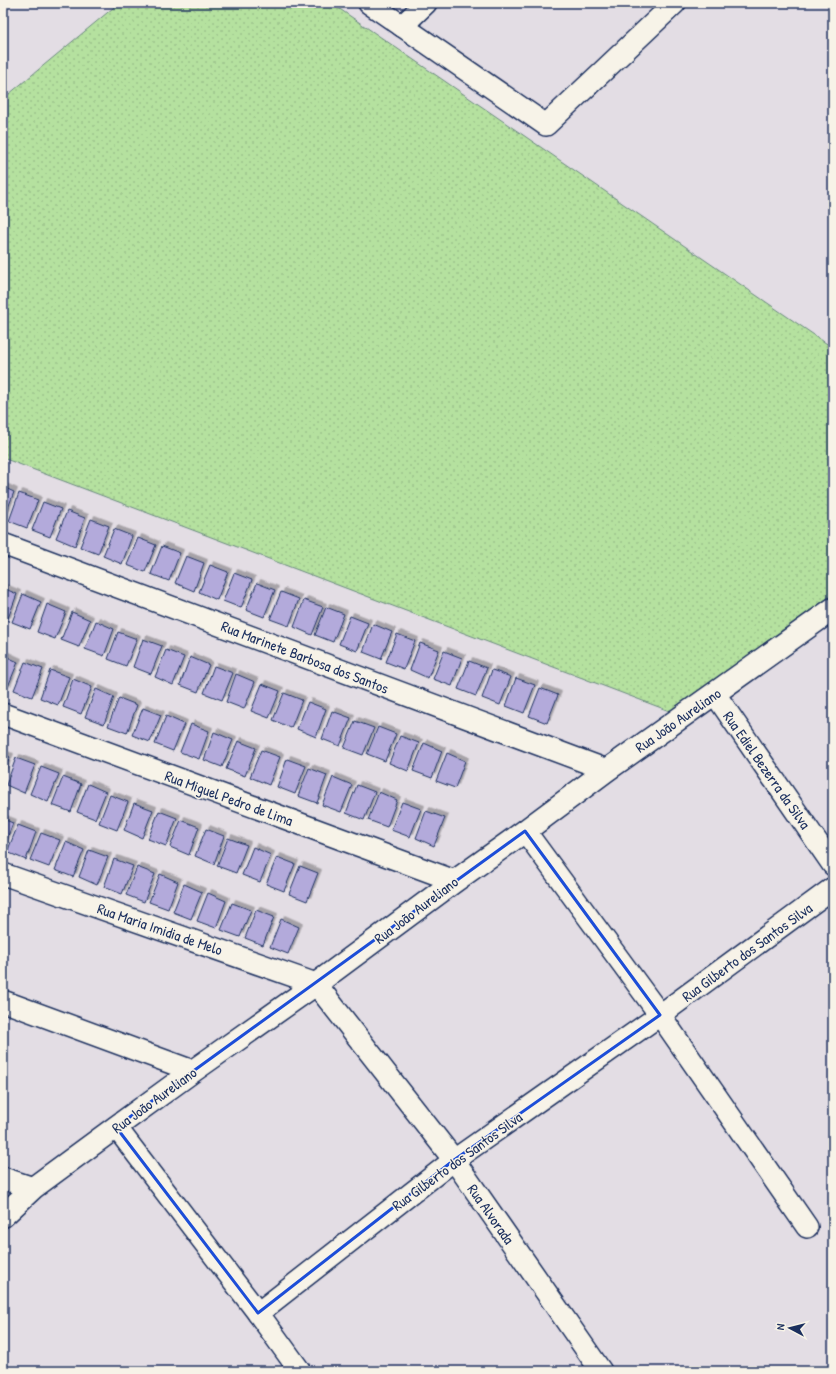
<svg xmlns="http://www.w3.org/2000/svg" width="836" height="1374" font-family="'Patrick Hand',sans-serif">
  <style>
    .grass { fill: url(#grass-dots); stroke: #68887e }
    .building { fill: #b3aadb; stroke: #1b2f5e; filter: url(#shadow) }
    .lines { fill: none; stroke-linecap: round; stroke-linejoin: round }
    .street-casing { stroke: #1b2f5e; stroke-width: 24 }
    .secondary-casing { stroke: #1b2f5e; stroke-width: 25 }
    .street { stroke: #f7f3e8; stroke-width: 21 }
    .secondary { stroke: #f7f3e8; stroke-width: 22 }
    .marked { fill: none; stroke: #1d4ed8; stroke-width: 3; stroke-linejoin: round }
    .labels { text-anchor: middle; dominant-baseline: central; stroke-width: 3; stroke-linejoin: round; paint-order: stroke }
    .street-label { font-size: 15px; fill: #1b2f5e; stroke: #f7f3e8 }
  </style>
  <defs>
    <pattern id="grass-dots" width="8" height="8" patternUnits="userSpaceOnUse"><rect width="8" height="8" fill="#b5e19f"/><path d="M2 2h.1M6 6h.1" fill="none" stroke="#9bc18b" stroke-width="1.8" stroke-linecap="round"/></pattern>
    <filter id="shadow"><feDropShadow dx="3.5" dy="-3.5" stdDeviation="0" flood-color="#0004"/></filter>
  </defs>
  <rect width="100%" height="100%" fill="#e3dde4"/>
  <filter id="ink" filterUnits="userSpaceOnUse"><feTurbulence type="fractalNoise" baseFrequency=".025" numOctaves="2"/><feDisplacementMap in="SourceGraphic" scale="8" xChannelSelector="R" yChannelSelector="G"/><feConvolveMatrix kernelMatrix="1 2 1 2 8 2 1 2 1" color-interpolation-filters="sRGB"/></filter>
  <g filter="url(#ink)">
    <path class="grass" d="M 119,3 L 331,3 L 833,348 L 833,594 L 672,712 L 3,458 L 3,99 Z"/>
    <g class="building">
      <path d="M 3,487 L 14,492 L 4,519 L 3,519 Z"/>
      <path d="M 19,493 L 38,500 L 27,528 L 9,521 Z"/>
      <path d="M 43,502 L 61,509 L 50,537 L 32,530 Z"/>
      <path d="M 67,511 L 85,518 L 75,546 L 56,538 Z"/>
      <path d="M 91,519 L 109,526 L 98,554 L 80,547 Z"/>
      <path d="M 114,529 L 132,536 L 122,564 L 103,556 Z"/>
      <path d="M 138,538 L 156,545 L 145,572 L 127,565 Z"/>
      <path d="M 162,546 L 180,553 L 169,581 L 151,574 Z"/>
      <path d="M 186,556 L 204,563 L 194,591 L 175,583 Z"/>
      <path d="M 210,565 L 228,572 L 217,600 L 199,592 Z"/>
      <path d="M 234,573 L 252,580 L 241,608 L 223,601 Z"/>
      <path d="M 257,583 L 275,590 L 264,617 L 246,610 Z"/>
      <path d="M 3,588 L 17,594 L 7,621 L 3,619 Z"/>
      <path d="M 281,592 L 299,599 L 289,626 L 270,619 Z"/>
      <path d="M 23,594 L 41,602 L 30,629 L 12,622 Z"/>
      <path d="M 304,600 L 323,607 L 312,635 L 294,627 Z"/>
      <path d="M 47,604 L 66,612 L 55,639 L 37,632 Z"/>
      <path d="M 326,607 L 344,614 L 333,642 L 315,635 Z"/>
      <path d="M 72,612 L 90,620 L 79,647 L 61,640 Z"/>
      <path d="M 350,616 L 368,623 L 357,651 L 339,644 Z"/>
      <path d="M 96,621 L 114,629 L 104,656 L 85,649 Z"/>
      <path d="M 373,624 L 392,632 L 381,659 L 363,652 Z"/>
      <path d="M 118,632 L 137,639 L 126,666 L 108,659 Z"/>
      <path d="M 397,634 L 415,641 L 404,669 L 386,662 Z"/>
      <path d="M 143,639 L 162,646 L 151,674 L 133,667 Z"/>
      <path d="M 420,643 L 439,650 L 428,678 L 410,670 Z"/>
      <path d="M 166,650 L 184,657 L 173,685 L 155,677 Z"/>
      <path d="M 444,651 L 462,658 L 452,686 L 433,679 Z"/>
      <path d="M 3,655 L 18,662 L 7,689 L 3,687 Z"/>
      <path d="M 190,657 L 209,665 L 198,692 L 180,685 Z"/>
      <path d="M 469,661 L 487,668 L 476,696 L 458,689 Z"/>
      <path d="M 25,662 L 43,669 L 32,697 L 14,690 Z"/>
      <path d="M 214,666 L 233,673 L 222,700 L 204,693 Z"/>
      <path d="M 50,670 L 69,677 L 58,705 L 40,698 Z"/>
      <path d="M 492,670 L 511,677 L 500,705 L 482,698 Z"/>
      <path d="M 236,674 L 255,682 L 244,709 L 226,702 Z"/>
      <path d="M 516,678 L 535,685 L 524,713 L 506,706 Z"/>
      <path d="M 73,679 L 92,687 L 81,714 L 63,707 Z"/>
      <path d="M 262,684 L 280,691 L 269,718 L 251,711 Z"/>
      <path d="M 540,688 L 558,695 L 547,723 L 529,716 Z"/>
      <path d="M 96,689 L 114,697 L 104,724 L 85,717 Z"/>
      <path d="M 284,693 L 302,700 L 291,728 L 273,720 Z"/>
      <path d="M 119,698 L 137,705 L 127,733 L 108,726 Z"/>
      <path d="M 308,702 L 326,709 L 316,737 L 297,729 Z"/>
      <path d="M 143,708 L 161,715 L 150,742 L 132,735 Z"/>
      <path d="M 332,711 L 351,718 L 340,746 L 322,739 Z"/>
      <path d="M 166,716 L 184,724 L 173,751 L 155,744 Z"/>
      <path d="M 355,721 L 374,728 L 363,755 L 344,748 Z"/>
      <path d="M 191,724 L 209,731 L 199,759 L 180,752 Z"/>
      <path d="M 378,727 L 396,734 L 385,761 L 367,754 Z"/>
      <path d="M 214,732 L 233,740 L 222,767 L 204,760 Z"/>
      <path d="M 400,736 L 419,743 L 408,771 L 389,763 Z"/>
      <path d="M 238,741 L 256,748 L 245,776 L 226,769 Z"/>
      <path d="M 424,743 L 442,751 L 432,778 L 413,771 Z"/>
      <path d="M 261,750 L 280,757 L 269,785 L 250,777 Z"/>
      <path d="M 447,753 L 465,761 L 455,788 L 436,781 Z"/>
      <path d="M 3,755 L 10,757 L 3,775 Z"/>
      <path d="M 16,758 L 35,765 L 24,793 L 6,785 Z"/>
      <path d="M 287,759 L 306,766 L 295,794 L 277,787 Z"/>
      <path d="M 41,767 L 59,774 L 48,802 L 30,794 Z"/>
      <path d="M 309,768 L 327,775 L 317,803 L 298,796 Z"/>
      <path d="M 63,777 L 81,784 L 71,812 L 52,805 Z"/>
      <path d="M 333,777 L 352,785 L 341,812 L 322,805 Z"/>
      <path d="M 88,784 L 106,792 L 95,819 L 77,812 Z"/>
      <path d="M 357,785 L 375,792 L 364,820 L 346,813 Z"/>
      <path d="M 379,792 L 397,800 L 387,827 L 368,820 Z"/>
      <path d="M 110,795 L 128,802 L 117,830 L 99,823 Z"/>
      <path d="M 402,802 L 421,809 L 410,837 L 391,830 Z"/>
      <path d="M 134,803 L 153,810 L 142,838 L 124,830 Z"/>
      <path d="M 159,811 L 177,818 L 166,846 L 148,839 Z"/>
      <path d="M 426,811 L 445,818 L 434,846 L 416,838 Z"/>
      <path d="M 3,819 L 13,823 L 3,849 Z"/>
      <path d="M 181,820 L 199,827 L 189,855 L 170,847 Z"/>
      <path d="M 18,825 L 36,832 L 26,860 L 7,852 Z"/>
      <path d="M 206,829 L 224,836 L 214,864 L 195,856 Z"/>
      <path d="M 41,833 L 60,840 L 49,867 L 30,860 Z"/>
      <path d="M 228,838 L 247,845 L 236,873 L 217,866 Z"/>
      <path d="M 66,842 L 84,850 L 73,877 L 55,870 Z"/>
      <path d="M 253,847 L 271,855 L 260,882 L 242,875 Z"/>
      <path d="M 89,850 L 108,857 L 97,885 L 79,877 Z"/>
      <path d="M 277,857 L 295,864 L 284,891 L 266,884 Z"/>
      <path d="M 114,859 L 133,866 L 122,894 L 104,887 Z"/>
      <path d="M 300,866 L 318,873 L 307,901 L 289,894 Z"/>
      <path d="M 137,867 L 155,874 L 144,902 L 126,895 Z"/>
      <path d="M 160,874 L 178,882 L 168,909 L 149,902 Z"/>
      <path d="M 184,884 L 202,892 L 191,919 L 173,912 Z"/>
      <path d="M 208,893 L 226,901 L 216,928 L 197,921 Z"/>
      <path d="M 232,903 L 251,910 L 240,937 L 221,930 Z"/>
      <path d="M 256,910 L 274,917 L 263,945 L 245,938 Z"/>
      <path d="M 281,919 L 299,927 L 288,954 L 270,947 Z"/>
    </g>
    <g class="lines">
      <g class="street-casing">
        <g id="street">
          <path d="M 369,3 L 546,125 L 675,3"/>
          <path d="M 402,26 L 426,3"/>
          <path d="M 3,544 L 607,770"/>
          <path d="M 715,694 L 833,865"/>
          <path d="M 3,714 L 455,881"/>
          <path d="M 525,831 L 660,1015 L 807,1227"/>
          <path d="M 3,874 L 316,984 L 454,1160 L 601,1371"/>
          <path d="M 3,1001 L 193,1071"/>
          <path d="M 116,1127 L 258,1313 L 300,1371"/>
          <path d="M 3,1178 L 33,1188"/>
          <path d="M 258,1313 L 454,1160 L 660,1015 L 833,888"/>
        </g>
      </g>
      <g class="secondary-casing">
        <path id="secondary" d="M 3,1216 L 33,1188 L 116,1127 L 193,1071 L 316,984 L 455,881 L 525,831 L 607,770 L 833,609"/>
      </g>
      <use href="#street" class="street"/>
      <use href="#secondary" class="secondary"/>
    </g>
  </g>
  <path class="marked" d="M 525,831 L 660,1015 L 454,1160 L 258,1313 L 116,1127 Z"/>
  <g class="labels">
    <g class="street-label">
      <text transform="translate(305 657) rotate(21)">Rua Marinete Barbosa dos Santos</text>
      <text transform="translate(678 720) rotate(-35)">Rua João Aureliano</text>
      <text transform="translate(767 770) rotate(55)">Rua Ediel Bezerra da Silva</text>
      <text transform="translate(229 798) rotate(20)">Rua Miguel Pedro de Lima</text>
      <text transform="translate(416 910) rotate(-37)">Rua João Aureliano</text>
      <text transform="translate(160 929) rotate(19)">Rua Maria Imidia de Melo</text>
      <text transform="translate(747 952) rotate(-36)">Rua Gilberto dos Santos Silva</text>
      <text transform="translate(154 1100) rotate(-36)">Rua João Aureliano</text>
      <text transform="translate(457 1161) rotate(-36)">Rua Gilberto dos Santos Silva</text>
      <text transform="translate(491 1214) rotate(55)">Rua Alvorada</text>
    </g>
  </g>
  <rect width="836" height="1374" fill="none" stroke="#f7f3e8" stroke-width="16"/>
  <rect x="8" y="8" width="820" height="1358" fill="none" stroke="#1b2f5e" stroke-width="1.5" filter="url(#ink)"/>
  <g transform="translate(790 1328) rotate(277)" stroke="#f7f3e8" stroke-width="3" paint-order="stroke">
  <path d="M0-3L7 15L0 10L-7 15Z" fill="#1b2f5e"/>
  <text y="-6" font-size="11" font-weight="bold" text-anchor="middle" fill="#1b2f5e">N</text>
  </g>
</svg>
